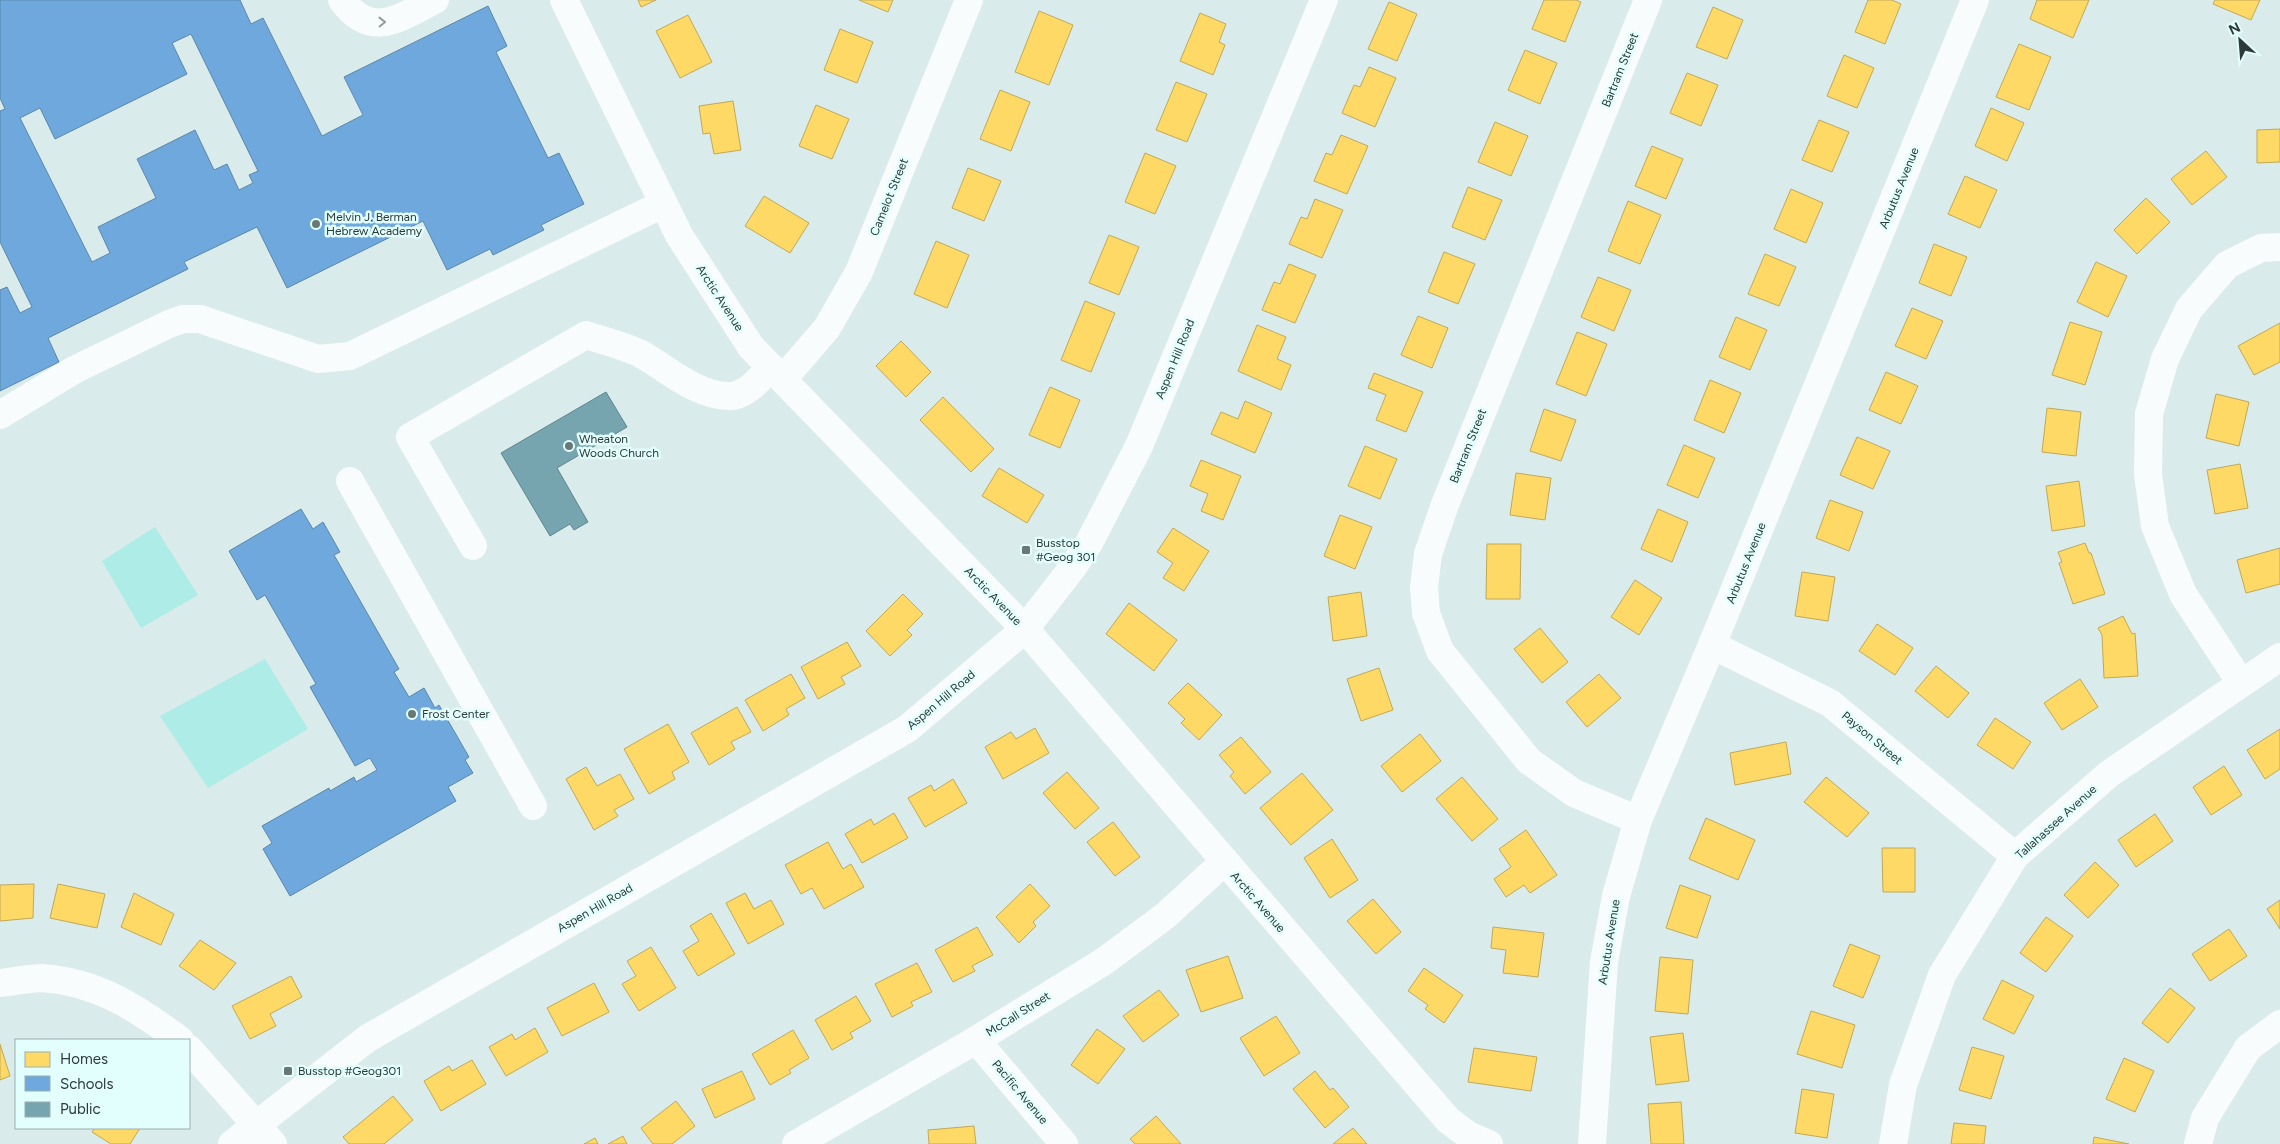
<svg xmlns="http://www.w3.org/2000/svg" width="2280" height="1144" font-family="Figtree,sans-serif">
  <style>
    .green { fill: #adece7 }
    .homes { fill: #ffd966; stroke: #c0a958 }
    .schools { fill: #6fa8dc; stroke: #5b87ab; fill-rule: evenodd }
    .public { fill: #76a5af; stroke: #60858c }
    .lines { fill: none; stroke-linecap: round; stroke-linejoin: round }
    .minor { stroke: #f9fcfc; stroke-width: 28 }
    .oneway { stroke: #929b9a }
    .poi-dot { fill: #697877; stroke: #e3fffd; stroke-width: 2 }
    .labels { text-anchor: middle; dominant-baseline: central; stroke-width: 5; stroke-linejoin: round; paint-order: stroke }
    .street-label { font-size: 12px; fill: #2c3a39; stroke: #e3fffd }
    .poi-label { font-size: 12px; fill: #2c3a39; stroke: #e3fffd; text-anchor: start }
  </style>
  <rect width="100%" height="100%" fill="#d9ebea"/>
  <g class="green">
    <path d="M 155,527 L 198,595 L 141,628 L 102,561 Z"/>
    <path d="M 265,659 L 308,729 L 208,788 L 160,716 Z"/>
  </g>
  <g class="homes">
    <path d="M 638,0 L 656,0 L 641,7 Z"/>
    <path d="M 859,0 L 893,0 L 888,12 Z"/>
    <path d="M 1544,0 L 1576,0 L 1581,2 L 1565,42 L 1532,29 Z"/>
    <path d="M 1868,0 L 1892,0 L 1901,4 L 1885,44 L 1855,32 Z"/>
    <path d="M 2037,0 L 2089,0 L 2073,38 L 2030,19 Z"/>
    <path d="M 2215,0 L 2260,0 L 2251,20 L 2213,4 Z"/>
    <path d="M 1389,2 L 1417,14 L 1397,61 L 1368,49 Z"/>
    <path d="M 1713,7 L 1743,20 L 1727,59 L 1696,47 Z"/>
    <path d="M 1039,11 L 1073,25 L 1049,85 L 1015,72 Z"/>
    <path d="M 1200,13 L 1226,24 L 1219,42 L 1225,45 L 1213,75 L 1180,61 Z"/>
    <path d="M 688,15 L 712,62 L 680,78 L 656,31 Z"/>
    <path d="M 840,29 L 873,42 L 857,83 L 824,70 Z"/>
    <path d="M 2019,44 L 2051,57 L 2029,110 L 1996,97 Z"/>
    <path d="M 1525,50 L 1557,63 L 1540,104 L 1508,90 Z"/>
    <path d="M 1844,55 L 1874,68 L 1857,108 L 1827,96 Z"/>
    <path d="M 1369,67 L 1396,78 L 1375,127 L 1342,113 L 1354,85 L 1360,87 Z"/>
    <path d="M 1687,73 L 1718,85 L 1701,126 L 1670,113 Z"/>
    <path d="M 1176,82 L 1207,94 L 1187,142 L 1156,130 Z"/>
    <path d="M 1000,90 L 1030,102 L 1011,151 L 980,139 Z"/>
    <path d="M 733,101 L 741,150 L 714,154 L 710,133 L 703,134 L 699,106 Z"/>
    <path d="M 816,105 L 849,119 L 832,159 L 799,146 Z"/>
    <path d="M 1991,108 L 2024,123 L 2007,161 L 1975,146 Z"/>
    <path d="M 1819,120 L 1849,132 L 1832,172 L 1802,160 Z"/>
    <path d="M 1495,122 L 1528,136 L 1511,176 L 1478,162 Z"/>
    <path d="M 2280,129 L 2280,162 L 2257,163 L 2257,130 Z"/>
    <path d="M 1341,135 L 1368,146 L 1347,194 L 1314,181 L 1326,153 L 1332,155 Z"/>
    <path d="M 1652,146 L 1683,159 L 1666,199 L 1635,186 Z"/>
    <path d="M 2206,151 L 2227,177 L 2192,205 L 2171,179 Z"/>
    <path d="M 1145,153 L 1176,166 L 1155,214 L 1125,202 Z"/>
    <path d="M 968,168 L 1001,181 L 984,221 L 952,208 Z"/>
    <path d="M 1965,176 L 1997,190 L 1980,228 L 1948,214 Z"/>
    <path d="M 1468,187 L 1502,200 L 1485,240 L 1452,227 Z"/>
    <path d="M 1791,189 L 1823,203 L 1806,243 L 1774,229 Z"/>
    <path d="M 764,196 L 809,223 L 790,253 L 745,226 Z"/>
    <path d="M 2146,198 L 2170,222 L 2137,254 L 2114,230 Z"/>
    <path d="M 1315,199 L 1343,210 L 1322,258 L 1289,244 L 1301,217 L 1307,219 Z"/>
    <path d="M 1628,201 L 1661,215 L 1640,264 L 1608,251 Z"/>
    <path d="M 1109,235 L 1139,247 L 1119,295 L 1089,283 Z"/>
    <path d="M 936,241 L 969,255 L 947,308 L 914,294 Z"/>
    <path d="M 1934,244 L 1967,257 L 1951,296 L 1919,283 Z"/>
    <path d="M 1444,252 L 1475,264 L 1458,304 L 1428,292 Z"/>
    <path d="M 1765,254 L 1796,267 L 1779,306 L 1748,294 Z"/>
    <path d="M 2096,262 L 2127,276 L 2108,317 L 2077,302 Z"/>
    <path d="M 1289,264 L 1316,275 L 1295,323 L 1262,310 L 1274,282 L 1280,284 Z"/>
    <path d="M 1598,277 L 1631,290 L 1614,331 L 1581,317 Z"/>
    <path d="M 1085,301 L 1115,313 L 1091,372 L 1061,360 Z"/>
    <path d="M 1912,308 L 1943,321 L 1926,359 L 1895,346 Z"/>
    <path d="M 1418,316 L 1448,328 L 1432,368 L 1401,355 Z"/>
    <path d="M 1736,317 L 1767,330 L 1750,370 L 1719,357 Z"/>
    <path d="M 2070,322 L 2102,332 L 2085,385 L 2052,375 Z"/>
    <path d="M 2280,323 L 2280,362 L 2254,375 L 2238,346 Z"/>
    <path d="M 1257,325 L 1286,337 L 1277,359 L 1291,365 L 1281,390 L 1238,371 Z"/>
    <path d="M 1577,332 L 1607,344 L 1586,396 L 1556,384 Z"/>
    <path d="M 901,341 L 931,372 L 906,397 L 876,366 Z"/>
    <path d="M 1886,372 L 1918,386 L 1901,424 L 1869,410 Z"/>
    <path d="M 1374,373 L 1423,392 L 1406,432 L 1376,420 L 1386,395 L 1368,388 Z"/>
    <path d="M 1710,380 L 1741,393 L 1724,433 L 1694,420 Z"/>
    <path d="M 1050,387 L 1080,400 L 1060,448 L 1029,435 Z"/>
    <path d="M 2216,394 L 2249,402 L 2239,446 L 2206,438 Z"/>
    <path d="M 943,397 L 994,449 L 971,472 L 920,420 Z"/>
    <path d="M 1245,401 L 1272,413 L 1255,453 L 1211,434 L 1221,412 L 1238,419 Z"/>
    <path d="M 2047,408 L 2081,412 L 2076,456 L 2042,452 Z"/>
    <path d="M 1544,409 L 1576,420 L 1561,461 L 1530,451 Z"/>
    <path d="M 1857,437 L 1890,451 L 1873,489 L 1840,475 Z"/>
    <path d="M 1684,445 L 1715,458 L 1698,498 L 1667,485 Z"/>
    <path d="M 1365,446 L 1397,459 L 1380,499 L 1348,486 Z"/>
    <path d="M 1201,460 L 1241,476 L 1223,520 L 1201,511 L 1208,494 L 1190,486 Z"/>
    <path d="M 2240,464 L 2248,508 L 2215,514 L 2207,470 Z"/>
    <path d="M 999,468 L 1044,495 L 1027,523 L 982,496 Z"/>
    <path d="M 1516,473 L 1551,478 L 1545,520 L 1510,515 Z"/>
    <path d="M 2079,481 L 2085,526 L 2052,531 L 2046,486 Z"/>
    <path d="M 1830,500 L 1863,512 L 1849,551 L 1816,538 Z"/>
    <path d="M 1658,509 L 1688,522 L 1672,562 L 1641,549 Z"/>
    <path d="M 1340,515 L 1372,527 L 1355,569 L 1324,556 Z"/>
    <path d="M 1173,528 L 1209,551 L 1184,591 L 1163,578 L 1173,563 L 1157,552 Z"/>
    <path d="M 2085,543 L 2089,553 L 2091,553 L 2105,594 L 2073,604 L 2059,563 L 2062,562 L 2058,552 Z"/>
    <path d="M 1487,544 L 1521,544 L 1520,599 L 1486,599 Z"/>
    <path d="M 2280,548 L 2280,584 L 2246,593 L 2237,560 Z"/>
    <path d="M 1802,572 L 1835,577 L 1828,621 L 1795,616 Z"/>
    <path d="M 1635,580 L 1662,598 L 1639,635 L 1611,617 Z"/>
    <path d="M 1361,592 L 1367,636 L 1333,641 L 1328,597 Z"/>
    <path d="M 903,594 L 923,614 L 907,630 L 912,635 L 890,656 L 866,631 Z"/>
    <path d="M 1129,603 L 1177,640 L 1154,671 L 1106,634 Z"/>
    <path d="M 2123,616 L 2132,634 L 2135,633 L 2138,676 L 2104,678 L 2102,635 L 2098,628 Z"/>
    <path d="M 1877,624 L 1913,648 L 1895,675 L 1859,651 Z"/>
    <path d="M 1540,628 L 1568,662 L 1542,683 L 1514,649 Z"/>
    <path d="M 847,642 L 861,666 L 841,677 L 845,684 L 818,699 L 801,667 Z"/>
    <path d="M 1936,666 L 1969,693 L 1948,718 L 1915,691 Z"/>
    <path d="M 1379,668 L 1393,710 L 1361,721 L 1347,679 Z"/>
    <path d="M 791,674 L 805,698 L 786,709 L 789,715 L 763,731 L 745,700 Z"/>
    <path d="M 1599,674 L 1621,698 L 1587,727 L 1566,702 Z"/>
    <path d="M 2080,679 L 2098,707 L 2062,730 L 2044,703 Z"/>
    <path d="M 1188,683 L 1222,715 L 1199,740 L 1181,723 L 1185,719 L 1168,703 Z"/>
    <path d="M 737,707 L 751,732 L 731,742 L 735,749 L 709,765 L 691,733 Z"/>
    <path d="M 1995,718 L 2031,742 L 2013,769 L 1977,745 Z"/>
    <path d="M 668,724 L 689,762 L 672,772 L 675,779 L 649,794 L 624,749 Z"/>
    <path d="M 1035,728 L 1049,753 L 1003,779 L 985,747 L 1011,732 L 1016,739 Z"/>
    <path d="M 2280,729 L 2280,769 L 2265,779 L 2247,750 Z"/>
    <path d="M 1420,734 L 1441,761 L 1402,792 L 1381,766 Z"/>
    <path d="M 1241,737 L 1271,772 L 1245,794 L 1230,776 L 1234,772 L 1219,755 Z"/>
    <path d="M 1786,742 L 1791,774 L 1735,785 L 1730,753 Z"/>
    <path d="M 2224,766 L 2242,795 L 2211,815 L 2193,787 Z"/>
    <path d="M 586,767 L 597,786 L 620,774 L 634,799 L 614,810 L 618,816 L 594,830 L 566,779 Z"/>
    <path d="M 1067,772 L 1099,808 L 1075,829 L 1043,793 Z"/>
    <path d="M 1302,773 L 1333,810 L 1291,845 L 1260,808 Z"/>
    <path d="M 1462,777 L 1498,819 L 1472,841 L 1436,799 Z"/>
    <path d="M 1826,777 L 1869,813 L 1847,837 L 1804,802 Z"/>
    <path d="M 953,779 L 967,803 L 925,827 L 908,798 L 931,785 L 934,791 Z"/>
    <path d="M 894,813 L 908,838 L 862,863 L 845,834 L 871,819 L 874,825 Z"/>
    <path d="M 2155,814 L 2173,841 L 2136,867 L 2118,840 Z"/>
    <path d="M 1706,818 L 1755,840 L 1738,880 L 1689,859 Z"/>
    <path d="M 1113,822 L 1140,857 L 1115,876 L 1087,842 Z"/>
    <path d="M 1526,830 L 1557,875 L 1530,893 L 1524,885 L 1506,897 L 1494,879 L 1511,867 L 1499,849 Z"/>
    <path d="M 1332,839 L 1358,880 L 1330,898 L 1304,858 Z"/>
    <path d="M 828,842 L 843,869 L 851,864 L 864,887 L 824,909 L 812,888 L 801,894 L 785,865 Z"/>
    <path d="M 1882,848 L 1915,848 L 1915,892 L 1883,892 Z"/>
    <path d="M 2095,862 L 2119,885 L 2088,918 L 2064,895 Z"/>
    <path d="M 34,884 L 33,918 L 0,921 L 0,885 Z"/>
    <path d="M 58,884 L 105,894 L 97,928 L 50,918 Z"/>
    <path d="M 1030,884 L 1050,906 L 1033,922 L 1036,926 L 1019,943 L 996,917 Z"/>
    <path d="M 1680,885 L 1711,896 L 1697,938 L 1666,928 Z"/>
    <path d="M 134,893 L 174,914 L 161,945 L 121,927 Z"/>
    <path d="M 745,893 L 754,909 L 771,900 L 784,924 L 748,944 L 726,903 Z"/>
    <path d="M 1373,899 L 1401,932 L 1376,954 L 1347,921 Z"/>
    <path d="M 2280,900 L 2280,929 L 2267,909 Z"/>
    <path d="M 711,913 L 735,954 L 698,976 L 683,951 L 699,941 L 690,926 Z"/>
    <path d="M 2046,917 L 2073,936 L 2046,972 L 2020,953 Z"/>
    <path d="M 977,927 L 993,955 L 972,966 L 975,971 L 953,982 L 935,950 Z"/>
    <path d="M 1493,927 L 1544,933 L 1538,977 L 1503,973 L 1506,950 L 1491,948 Z"/>
    <path d="M 2229,929 L 2247,956 L 2210,981 L 2192,954 Z"/>
    <path d="M 200,940 L 236,963 L 214,990 L 179,966 Z"/>
    <path d="M 1850,944 L 1880,956 L 1863,998 L 1833,986 Z"/>
    <path d="M 651,947 L 676,988 L 639,1011 L 622,984 L 636,976 L 627,961 Z"/>
    <path d="M 1228,956 L 1243,998 L 1201,1012 L 1186,970 Z"/>
    <path d="M 1660,957 L 1693,960 L 1688,1014 L 1655,1011 Z"/>
    <path d="M 917,963 L 932,992 L 911,1002 L 913,1006 L 892,1017 L 875,984 Z"/>
    <path d="M 1424,968 L 1463,995 L 1444,1023 L 1425,1009 L 1428,1005 L 1408,991 Z"/>
    <path d="M 291,976 L 302,997 L 270,1014 L 276,1026 L 250,1039 L 232,1006 Z"/>
    <path d="M 2002,980 L 2034,996 L 2014,1034 L 1983,1019 Z"/>
    <path d="M 594,983 L 609,1012 L 562,1036 L 547,1008 Z"/>
    <path d="M 2170,988 L 2195,1008 L 2168,1043 L 2142,1023 Z"/>
    <path d="M 1159,990 L 1179,1015 L 1143,1042 L 1123,1016 Z"/>
    <path d="M 856,996 L 871,1021 L 850,1033 L 853,1038 L 832,1050 L 815,1020 Z"/>
    <path d="M 1811,1011 L 1855,1025 L 1842,1068 L 1797,1054 Z"/>
    <path d="M 1276,1016 L 1300,1053 L 1264,1076 L 1240,1038 Z"/>
    <path d="M 535,1028 L 548,1052 L 506,1076 L 489,1047 L 512,1034 L 515,1040 Z"/>
    <path d="M 1097,1029 L 1125,1049 L 1098,1084 L 1071,1065 Z"/>
    <path d="M 793,1030 L 809,1058 L 789,1070 L 791,1073 L 770,1085 L 752,1054 Z"/>
    <path d="M 1683,1033 L 1689,1081 L 1656,1085 L 1650,1037 Z"/>
    <path d="M 0,1044 L 10,1076 L 0,1080 Z"/>
    <path d="M 1972,1047 L 2004,1056 L 1991,1099 L 1959,1090 Z"/>
    <path d="M 1474,1048 L 1537,1057 L 1531,1091 L 1468,1082 Z"/>
    <path d="M 2124,1058 L 2154,1071 L 2135,1112 L 2106,1099 Z"/>
    <path d="M 472,1060 L 486,1084 L 441,1111 L 424,1081 L 449,1066 L 452,1071 Z"/>
    <path d="M 742,1071 L 755,1099 L 715,1118 L 702,1089 Z"/>
    <path d="M 1315,1071 L 1330,1090 L 1333,1088 L 1349,1107 L 1325,1128 L 1293,1089 Z"/>
    <path d="M 1802,1089 L 1834,1094 L 1827,1138 L 1795,1133 Z"/>
    <path d="M 393,1096 L 413,1120 L 384,1144 L 349,1144 L 343,1137 Z"/>
    <path d="M 676,1101 L 695,1126 L 672,1144 L 653,1144 L 641,1128 Z"/>
    <path d="M 1681,1102 L 1684,1144 L 1651,1144 L 1648,1104 Z"/>
    <path d="M 1156,1116 L 1181,1144 L 1135,1144 L 1130,1139 Z"/>
    <path d="M 1954,1123 L 1986,1126 L 1984,1144 L 1951,1144 Z"/>
    <path d="M 974,1126 L 976,1144 L 929,1144 L 928,1130 Z"/>
    <path d="M 95,1128 L 140,1128 L 130,1144 L 111,1144 L 92,1132 Z"/>
    <path d="M 1353,1128 L 1367,1144 L 1333,1144 Z"/>
    <path d="M 623,1136 L 627,1144 L 608,1144 Z"/>
    <path d="M 2094,1137 L 2129,1144 L 2093,1144 Z"/>
    <path d="M 595,1138 L 598,1144 L 584,1144 Z"/>
  </g>
  <g class="schools">
    <path d="M 0,0 L 240,0 L 251,24 L 263,18 L 322,136 L 363,115 L 344,77 L 488,6 L 507,46 L 496,52 L 548,158 L 559,153 L 584,204 L 541,225 L 544,230 L 493,255 L 490,249 L 447,270 L 423,221 L 287,288 L 257,227 L 184,262 L 188,269 L 48,338 L 59,362 L 0,391 L 0,290 L 7,287 L 20,313 L 32,307 L 0,242 L 0,111 L 5,109 L 0,98 ZM 191,34 L 258,171 L 249,175 L 253,183 L 239,190 L 227,164 L 214,170 L 195,130 L 137,159 L 156,198 L 98,227 L 110,253 L 92,262 L 20,118 L 40,108 L 55,139 L 187,74 L 172,43 Z"/>
    <path d="M 301,509 L 313,529 L 323,522 L 340,552 L 334,555 L 399,669 L 394,672 L 409,697 L 424,688 L 435,708 L 439,705 L 469,757 L 465,760 L 473,773 L 448,787 L 456,801 L 290,896 L 263,849 L 272,843 L 262,826 L 329,788 L 330,791 L 354,777 L 356,782 L 377,770 L 370,758 L 355,766 L 310,687 L 316,684 L 265,595 L 257,600 L 229,551 Z"/>
  </g>
  <path class="public" d="M 606,392 L 627,427 L 557,468 L 588,522 L 574,530 L 570,524 L 550,536 L 501,453 Z"/>
  <g class="lines">
    <g class="minor">
      <path d="M 342,0 C 372,41 400,17 435,0"/>
      <path d="M 564,0 L 679,235 L 751,347 L 1025,629 L 1448,1120 L 1468,1135 L 1489,1144"/>
      <path d="M 783,379 L 827,328 L 859,272 L 969,0"/>
      <path d="M 0,415 L 74,370 L 169,324 L 183,319 L 200,319 L 318,359 L 350,356 L 663,204"/>
      <path d="M 350,481 L 533,806"/>
      <path d="M 473,546 L 410,437 L 586,335 C 604,341 625,346 641,354 C 668,369 695,395 728,396 C 746,397 759,379 771,367"/>
      <path d="M 1712,645 L 1830,703 L 2015,856"/>
      <path d="M 2241,683 L 2183,594 L 2155,526 L 2148,474 L 2149,414 L 2165,359 L 2189,309 L 2227,265 L 2261,248 L 2280,247"/>
      <path d="M 1638,820 L 1574,793 L 1529,761 L 1440,651 L 1426,613 L 1424,587 L 1428,554 L 1444,507 L 1648,0"/>
      <path d="M 0,983 C 13,982 29,978 42,978 C 98,982 137,1008 180,1040"/>
      <path d="M 976,1040 L 1064,1144"/>
      <path d="M 189,1049 L 273,1144"/>
      <path d="M 232,1144 L 368,1038 L 907,729 L 1025,629 L 1073,567 L 1089,543 L 1139,446 L 1324,0"/>
      <path d="M 796,1144 L 976,1040 L 1103,962 L 1165,916 L 1224,862"/>
      <path d="M 1592,1144 L 1604,962 L 1616,896 L 1638,820 L 1712,645 L 1975,0"/>
      <path d="M 1893,1144 L 1903,1085 L 1942,975 L 2015,856 L 2109,774 L 2280,657"/>
      <path d="M 2198,1144 L 2205,1118 L 2248,1048 L 2280,1024"/>
    </g>
  </g>
  <defs><path id="oneway-chevron" d="M-2-3.5L2.5 0L-2 3.5" fill="none" stroke-width="1.6" stroke-linecap="round" stroke-linejoin="round" transform="scale(1.25)"/></defs>
  <use class="oneway" href="#oneway-chevron" transform="translate(382 22) rotate(-1)"/>
  <g class="poi-dot">
    <circle cx="316" cy="224" r="5"/>
    <circle cx="569" cy="446" r="5"/>
    <rect x="1021" y="545" width="10" height="10" rx="2.5"/>
    <circle cx="412" cy="714" r="5"/>
    <rect x="283" y="1066" width="10" height="10" rx="2.5"/>
  </g>
  <g class="labels">
    <g class="street-label">
      <text transform="translate(1620 70) rotate(-68)">Bartram Street</text>
      <text transform="translate(1899 188) rotate(-68)">Arbutus Avenue</text>
      <text transform="translate(889 197) rotate(-68)">Camelot Street</text>
      <text transform="translate(720 298) rotate(57)">Arctic Avenue</text>
      <text transform="translate(1175 359) rotate(-68)">Aspen Hill Road</text>
      <text transform="translate(1468 446) rotate(-68)">Bartram Street</text>
      <text transform="translate(1746 563) rotate(-68)">Arbutus Avenue</text>
      <text transform="translate(993 596) rotate(46)">Arctic Avenue</text>
      <text transform="translate(941 700) rotate(-40)">Aspen Hill Road</text>
      <text transform="translate(1872 738) rotate(40)">Payson Street</text>
      <text transform="translate(2056 822) rotate(-42)">Tallahassee Avenue</text>
      <text transform="translate(1258 902) rotate(49)">Arctic Avenue</text>
      <text transform="translate(595 908) rotate(-30)">Aspen Hill Road</text>
      <text transform="translate(1609 942) rotate(-81)">Arbutus Avenue</text>
      <text transform="translate(1018 1014) rotate(-32)">McCall Street</text>
      <text transform="translate(1020 1092) rotate(50)">Pacific Avenue</text>
    </g>
    <g class="poi-label">
      <text x="326" y="217">Melvin J. Berman<tspan x="326" dy="14">Hebrew Academy</tspan></text>
      <text x="579" y="439">Wheaton<tspan x="579" dy="14">Woods Church</tspan></text>
      <text x="1036" y="543">Busstop<tspan x="1036" dy="14">#Geog 301</tspan></text>
      <text x="422" y="714">Frost Center</text>
      <text x="298" y="1071">Busstop #Geog301</text>
    </g>
  </g>
  <rect x="15" y="1039" width="175" height="90" fill="#e3fffd" stroke="#9ab0af"/>
  <rect x="25" y="1052" width="25" height="15" fill="#ffd966" stroke="#9ab0af"/>
  <text x="60" y="1064" font-size="15" fill="#2c3a39">Homes</text>
  <rect x="25" y="1076" width="25" height="15" fill="#6fa8dc" stroke="#9ab0af"/>
  <text x="60" y="1089" font-size="15" fill="#2c3a39">Schools</text>
  <rect x="25" y="1102" width="25" height="15" fill="#76a5af" stroke="#9ab0af"/>
  <text x="60" y="1114" font-size="15" fill="#2c3a39">Public</text>
  <g transform="translate(2240 40) rotate(334)" stroke="#e3fffd" stroke-width="4" paint-order="stroke">
  <path d="M0-4L9 19L0 12L-9 19Z" fill="#2c3a39"/>
  <text y="-8" font-size="14" font-weight="bold" text-anchor="middle" fill="#2c3a39">N</text>
  </g>
</svg>
